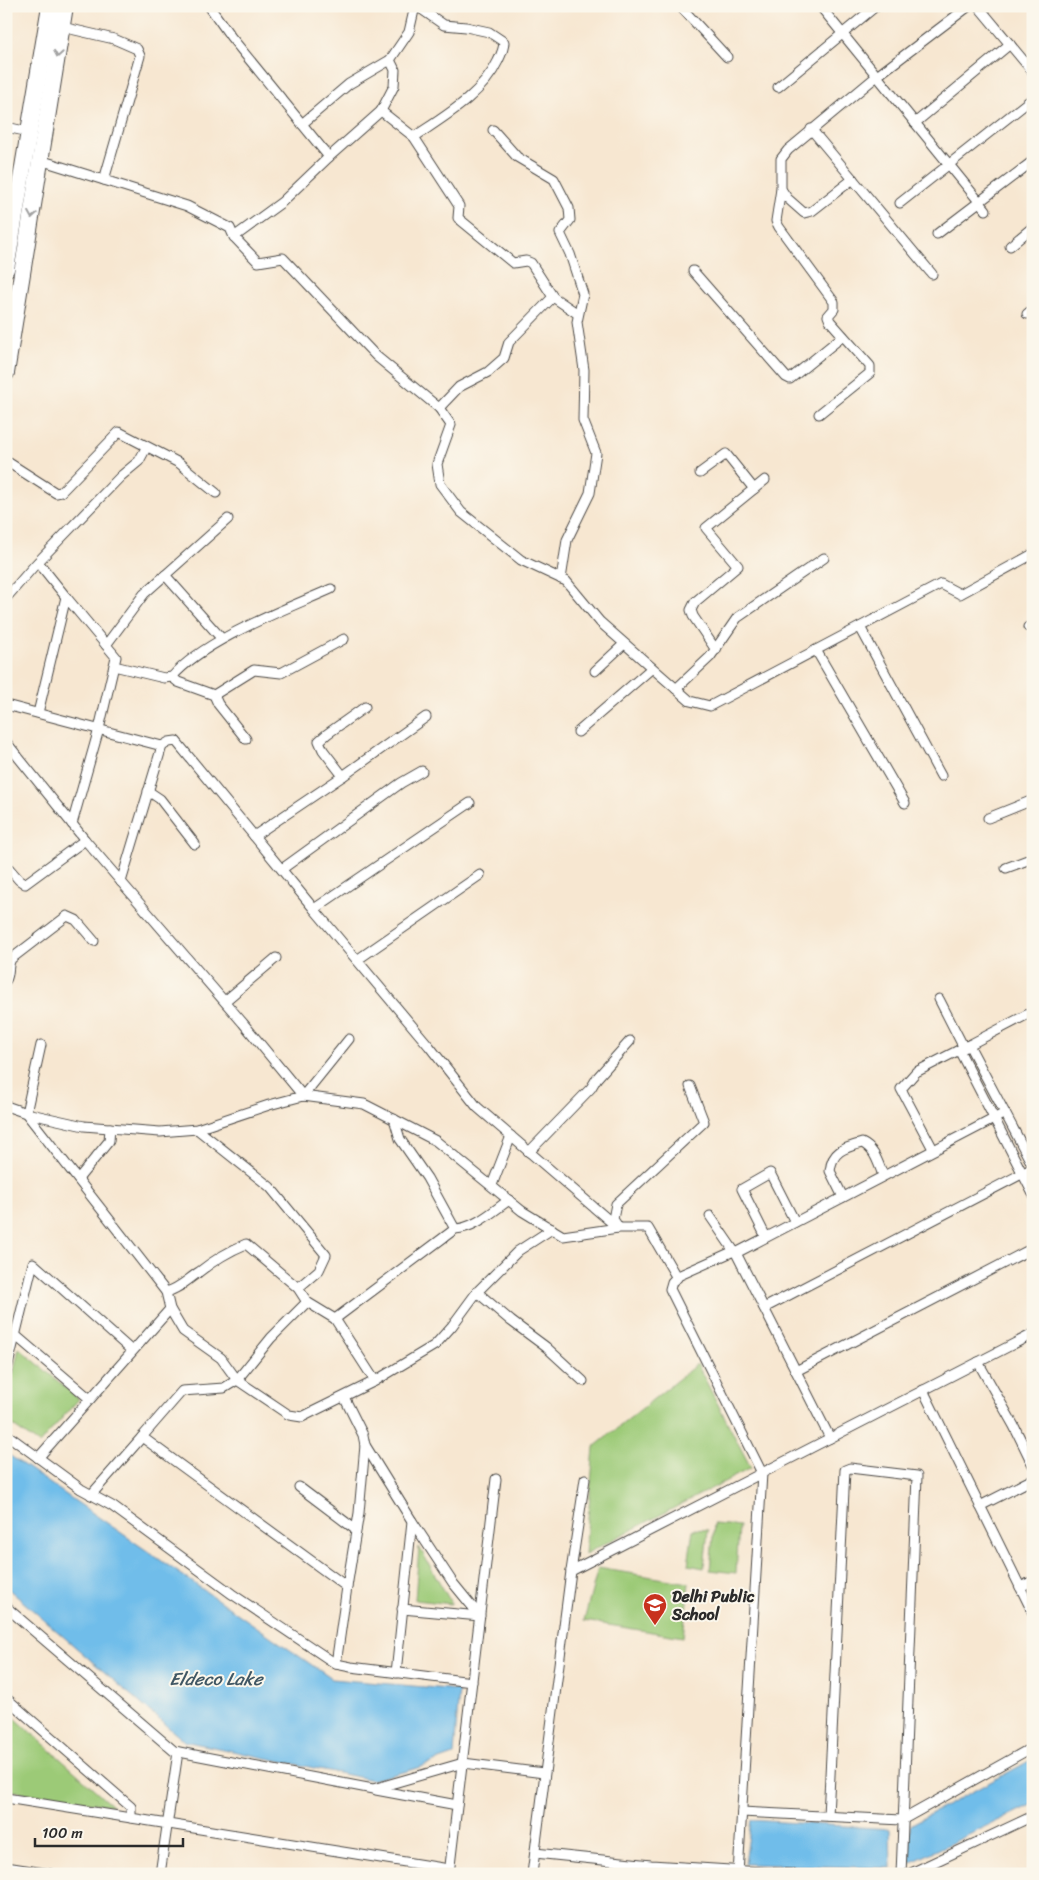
<svg xmlns="http://www.w3.org/2000/svg" width="1039" height="1880" font-family="Sriracha,sans-serif">
  <style>
    .green { fill: #9cca77; stroke: #647a51 }
    .water { fill: #70bdea; stroke: #4e748a }
    .lines { fill: none; stroke-linecap: round; stroke-linejoin: round }
    .street-casing { stroke: #4a4744; stroke-width: 11 }
    .highway-casing { stroke: #4a4744; stroke-width: 18 }
    .street { stroke: #fff; stroke-width: 9 }
    .highway { stroke: #fff; stroke-width: 16 }
    .oneway { stroke: #a0a0a0 }
    .labels { text-anchor: middle; dominant-baseline: central; stroke-width: 4; stroke-linejoin: round; paint-order: stroke }
    .poi-label { font-size: 16px; font-weight: bold; fill: #2b2b2b; stroke: #fbf7ec; text-anchor: start }
    .water-label { font-size: 18px; font-style: italic; fill: #405764; stroke: #fbf7ec }
  </style>
  <rect width="100%" height="100%" fill="#fbf7ec"/>
  <filter id="ink" filterUnits="userSpaceOnUse"><feTurbulence type="fractalNoise" baseFrequency=".02" numOctaves="2"/><feDisplacementMap in="SourceGraphic" scale="10" xChannelSelector="R" yChannelSelector="G"/><feConvolveMatrix kernelMatrix="1 2 1 2 8 2 1 2 1" color-interpolation-filters="sRGB"/></filter>
  <filter id="wash" filterUnits="userSpaceOnUse"><feTurbulence type="fractalNoise" baseFrequency=".0096" numOctaves="4" result="noise"/><feDisplacementMap in="SourceGraphic" scale="20" xChannelSelector="R" yChannelSelector="G"/><feGaussianBlur stdDeviation="1.12" result="paint"/><feColorMatrix in="noise" values="0 0 0 0 0 0 0 0 0 0 0 0 0 0 0 0 0 1.4 0 .05"/><feComposite in="paint" operator="in"/></filter>
  <g filter="url(#wash)">
    <rect width="100%" height="100%" fill="#f7e7d1"/>
    <g class="green">
      <path d="M 19,1348 L 79,1399 L 39,1444 L 6,1421 L 6,1404 Z"/>
      <path d="M 697,1364 L 751,1468 L 585,1554 L 594,1447 Z"/>
      <path d="M 714,1524 L 739,1526 L 736,1573 L 710,1570 Z"/>
      <path d="M 693,1529 L 708,1530 L 704,1568 L 688,1565 Z"/>
      <path d="M 419,1547 L 452,1604 L 415,1600 Z"/>
      <path d="M 598,1568 L 689,1583 L 683,1637 L 584,1621 Z"/>
      <path d="M 6,1710 L 113,1806 L 6,1790 Z"/>
    </g>
    <g class="water">
      <path d="M 6,1453 L 332,1679 L 459,1690 L 454,1755 L 411,1770 L 372,1780 L 184,1741 L 6,1587 Z"/>
      <path d="M 1033,1759 L 1033,1804 L 910,1863 L 910,1825 Z"/>
      <path d="M 751,1820 L 890,1829 L 891,1868 L 745,1864 Z"/>
    </g>
  </g>
  <g filter="url(#ink)">
    <g class="lines">
      <g class="street-casing">
        <g id="street">
          <path d="M 209,6 L 231,37 L 329,157"/>
          <path d="M 680,6 L 727,57"/>
          <path d="M 820,6 L 986,210"/>
          <path d="M 978,6 L 1033,72"/>
          <path d="M 62,27 L 114,39 L 137,49 L 140,56 L 104,180"/>
          <path d="M 778,87 L 876,6"/>
          <path d="M 381,111 L 414,137 L 459,206 L 458,218 L 513,263 L 526,261 L 531,263 L 553,297 L 578,314"/>
          <path d="M 915,123 L 1010,44"/>
          <path d="M 302,124 L 349,84 L 390,60 L 409,32 L 415,6"/>
          <path d="M 6,127 L 29,132"/>
          <path d="M 811,129 L 932,274"/>
          <path d="M 493,130 L 517,157 L 554,179 L 569,208 L 570,220 L 560,233 L 570,254 L 583,294 L 577,322 L 584,370 L 583,420 L 596,453 L 590,493 L 567,540 L 561,579"/>
          <path d="M 414,137 C 445,116 482,95 498,61 C 501,55 504,49 504,42 L 489,32 L 466,27 L 444,25 L 417,6"/>
          <path d="M 40,160 L 187,206 L 230,228 L 234,237 L 258,262 L 283,258 L 376,356 L 439,408 L 451,425 L 437,464 L 440,484 L 461,512 L 521,560 L 566,581 L 600,622 L 690,701 L 710,706 L 941,584 L 960,594 L 1033,554"/>
          <path d="M 853,179 L 812,211 L 804,213 L 787,198 L 781,189 L 781,159 L 788,150 L 877,76 L 969,6"/>
          <path d="M 781,189 L 776,221 L 779,227 L 834,302 L 834,309 L 828,316 L 830,321 L 870,366 L 870,373 L 819,414"/>
          <path d="M 900,203 L 1033,98"/>
          <path d="M 937,234 L 1033,161"/>
          <path d="M 234,237 L 282,202 L 329,157 L 381,111 L 394,86 L 395,70 L 390,60"/>
          <path d="M 1010,246 L 1033,227"/>
          <path d="M 693,271 L 786,377 L 790,379 L 843,336"/>
          <path d="M 1027,314 L 1033,309"/>
          <path d="M 439,408 L 459,387 L 488,372 L 504,358 L 509,342 L 551,299"/>
          <path d="M 6,461 L 56,493 L 61,492 L 119,432 L 179,463 L 216,493"/>
          <path d="M 700,473 L 726,454 L 754,489"/>
          <path d="M 38,562 L 66,597"/>
          <path d="M 165,575 L 222,639"/>
          <path d="M 6,598 L 34,566 L 121,476 L 139,461 L 146,448"/>
          <path d="M 860,627 L 941,776"/>
          <path d="M 1028,627 L 1033,625"/>
          <path d="M 106,645 L 144,594 L 228,519"/>
          <path d="M 716,650 L 693,616 L 691,610 L 695,602 L 738,566 L 706,528 L 765,480"/>
          <path d="M 816,650 L 905,803"/>
          <path d="M 114,666 L 164,678 L 172,677 C 205,639 284,610 331,589"/>
          <path d="M 595,671 L 624,644"/>
          <path d="M 172,677 L 178,682 L 214,695 L 218,704 L 246,739"/>
          <path d="M 676,689 L 710,657 L 737,618 L 824,558"/>
          <path d="M 214,695 L 254,670 L 281,673 L 344,639"/>
          <path d="M 6,705 L 162,746 L 121,882"/>
          <path d="M 38,713 L 66,597 L 116,657 L 99,729 L 72,824"/>
          <path d="M 578,732 L 652,668"/>
          <path d="M 6,742 L 85,840 L 243,1023 L 303,1096"/>
          <path d="M 162,746 L 169,742 L 176,741 L 314,909 L 470,803"/>
          <path d="M 343,776 L 323,750 L 319,741 L 327,734 L 365,707"/>
          <path d="M 148,791 L 160,799 L 195,844"/>
          <path d="M 988,818 L 1033,800"/>
          <path d="M 254,836 L 343,776 L 426,717"/>
          <path d="M 6,865 L 19,880 L 25,884 L 85,840"/>
          <path d="M 1006,868 L 1033,858"/>
          <path d="M 282,869 L 401,783 L 422,771"/>
          <path d="M 314,909 L 429,1046 L 477,1107 L 618,1228"/>
          <path d="M 357,960 L 480,875"/>
          <path d="M 6,980 C 10,973 7,966 11,959 L 67,916 L 76,920 L 94,941"/>
          <path d="M 939,999 L 964,1048"/>
          <path d="M 225,1001 L 276,958"/>
          <path d="M 1033,1013 L 1032,1012 L 969,1045 L 1033,1166"/>
          <path d="M 41,1045 L 26,1113 L 166,1292 C 179,1289 188,1279 199,1272 C 213,1261 229,1251 246,1244 L 298,1288 L 307,1302 L 335,1319 L 375,1381"/>
          <path d="M 969,1045 L 959,1050 L 1033,1194"/>
          <path d="M 303,1096 L 349,1039"/>
          <path d="M 6,1106 L 26,1113 L 84,1126 L 160,1132 L 197,1129 L 269,1105 L 303,1096 L 364,1104 L 436,1141 L 522,1211 L 563,1236 L 618,1228 L 648,1228 L 677,1278"/>
          <path d="M 394,1119 L 400,1139 L 427,1178 L 455,1229"/>
          <path d="M 197,1129 L 270,1187 L 326,1255 L 319,1270 L 298,1288"/>
          <path d="M 933,1149 L 901,1089 L 916,1072 L 959,1050"/>
          <path d="M 529,1152 L 591,1088 L 597,1078 L 630,1041"/>
          <path d="M 78,1179 L 109,1141 L 110,1128"/>
          <path d="M 492,1185 L 511,1136"/>
          <path d="M 843,1197 L 830,1171 C 832,1151 844,1148 862,1143 C 875,1149 878,1163 883,1175"/>
          <path d="M 710,1216 L 734,1251"/>
          <path d="M 617,1225 L 613,1219 L 616,1204 L 704,1122 L 690,1086"/>
          <path d="M 766,1237 L 742,1189 L 770,1173 L 795,1222"/>
          <path d="M 736,1253 L 734,1251 L 678,1276 L 672,1282 L 670,1289 L 762,1473 L 738,1874"/>
          <path d="M 166,1292 L 170,1309 L 183,1331 L 221,1358 L 237,1380 L 289,1415 L 302,1417 L 375,1381 L 435,1345 L 452,1326 L 477,1292 L 518,1251 L 552,1229"/>
          <path d="M 477,1292 L 511,1321 L 546,1347 L 583,1381"/>
          <path d="M 307,1302 L 271,1338 L 237,1380 L 224,1388 L 182,1391 L 142,1437 L 347,1587 L 336,1664"/>
          <path d="M 764,1308 L 1033,1168"/>
          <path d="M 335,1319 L 455,1229 C 475,1228 493,1211 509,1200"/>
          <path d="M 15,1335 L 90,1399"/>
          <path d="M 978,1362 L 1014,1426 L 1033,1465"/>
          <path d="M 796,1371 L 1033,1248"/>
          <path d="M 6,1373 L 33,1263 L 132,1351"/>
          <path d="M 923,1390 L 1033,1613"/>
          <path d="M 344,1397 L 363,1435 L 365,1445 L 359,1513 L 347,1587"/>
          <path d="M 6,1434 L 81,1489 L 112,1506 L 232,1594 L 336,1664 L 351,1667 L 472,1682"/>
          <path d="M 830,1438 L 736,1253 L 1005,1113"/>
          <path d="M 365,1445 L 412,1521 L 396,1673"/>
          <path d="M 38,1458 L 170,1309"/>
          <path d="M 299,1487 L 356,1530"/>
          <path d="M 91,1495 L 142,1437"/>
          <path d="M 980,1506 L 1033,1479"/>
          <path d="M 571,1571 L 1033,1334"/>
          <path d="M 1020,1587 L 1033,1581"/>
          <path d="M 6,1607 L 174,1751 L 373,1789 L 463,1763 L 544,1773"/>
          <path d="M 402,1609 L 480,1616 L 453,1583 L 412,1521"/>
          <path d="M 6,1698 L 131,1807 L 131,1818"/>
          <path d="M 376,1790 L 457,1805"/>
          <path d="M 6,1798 L 449,1869"/>
          <path d="M 742,1812 L 902,1820 L 1033,1747"/>
          <path d="M 828,1816 L 845,1470 L 850,1468 L 917,1476 L 901,1874"/>
          <path d="M 535,1853 L 651,1865 L 792,1874"/>
          <path d="M 6,1867 L 51,1874"/>
          <path d="M 160,1874 L 178,1752"/>
          <path d="M 449,1874 L 496,1479"/>
          <path d="M 532,1874 L 571,1571 L 585,1479"/>
          <path d="M 909,1874 L 1033,1816"/>
        </g>
      </g>
      <g class="highway-casing">
        <g id="highway">
          <path d="M 6,269 L 50,6"/>
          <path d="M 6,373 L 65,6"/>
        </g>
      </g>
      <use href="#street" class="street"/>
      <use href="#highway" class="highway"/>
    </g>
    <defs><path id="oneway-chevron" d="M-2-3.5L2.5 0L-2 3.5" fill="none" stroke-width="1.6" stroke-linecap="round" stroke-linejoin="round" transform="scale(1.25)"/></defs>
    <g class="oneway">
      <use href="#oneway-chevron" transform="translate(58 54) rotate(99)"/>
      <use href="#oneway-chevron" transform="translate(32 215) rotate(99)"/>
    </g>
  </g>
  <defs>
    <g id="school-pin" transform="scale(1.25)"><path d="M0 17L-7.5 6A9.5 9.5 0 1 1 7.5 6Z" fill="#c8321e" stroke="#fbf7ec"/><path d="M0-5L7-2L0 1L-7-2ZM-4 1L0 2.5L4 1V4Q0 6-4 4Z" fill="#fff"/></g>
  </defs>
  <g fill-rule="evenodd">
    <use href="#school-pin" x="655" y="1605"/>
  </g>
  <g class="labels">
    <g class="poi-label">
      <text x="672" y="1596">Delhi Public<tspan x="672" dy="18">School</tspan></text>
    </g>
    <g class="water-label">
      <text x="216" y="1679">Eldeco Lake</text>
    </g>
  </g>
  <rect width="1039" height="1880" fill="none" stroke="#fbf7ec" stroke-width="25"/>
  <path d="M35 1838v8h148v-8" fill="none" stroke="#2b2b2b" stroke-width="2.5"/>
  <text x="42" y="1838" font-size="15" fill="#2b2b2b" stroke="#fbf7ec" stroke-width="4" paint-order="stroke">100 m</text>
</svg>
